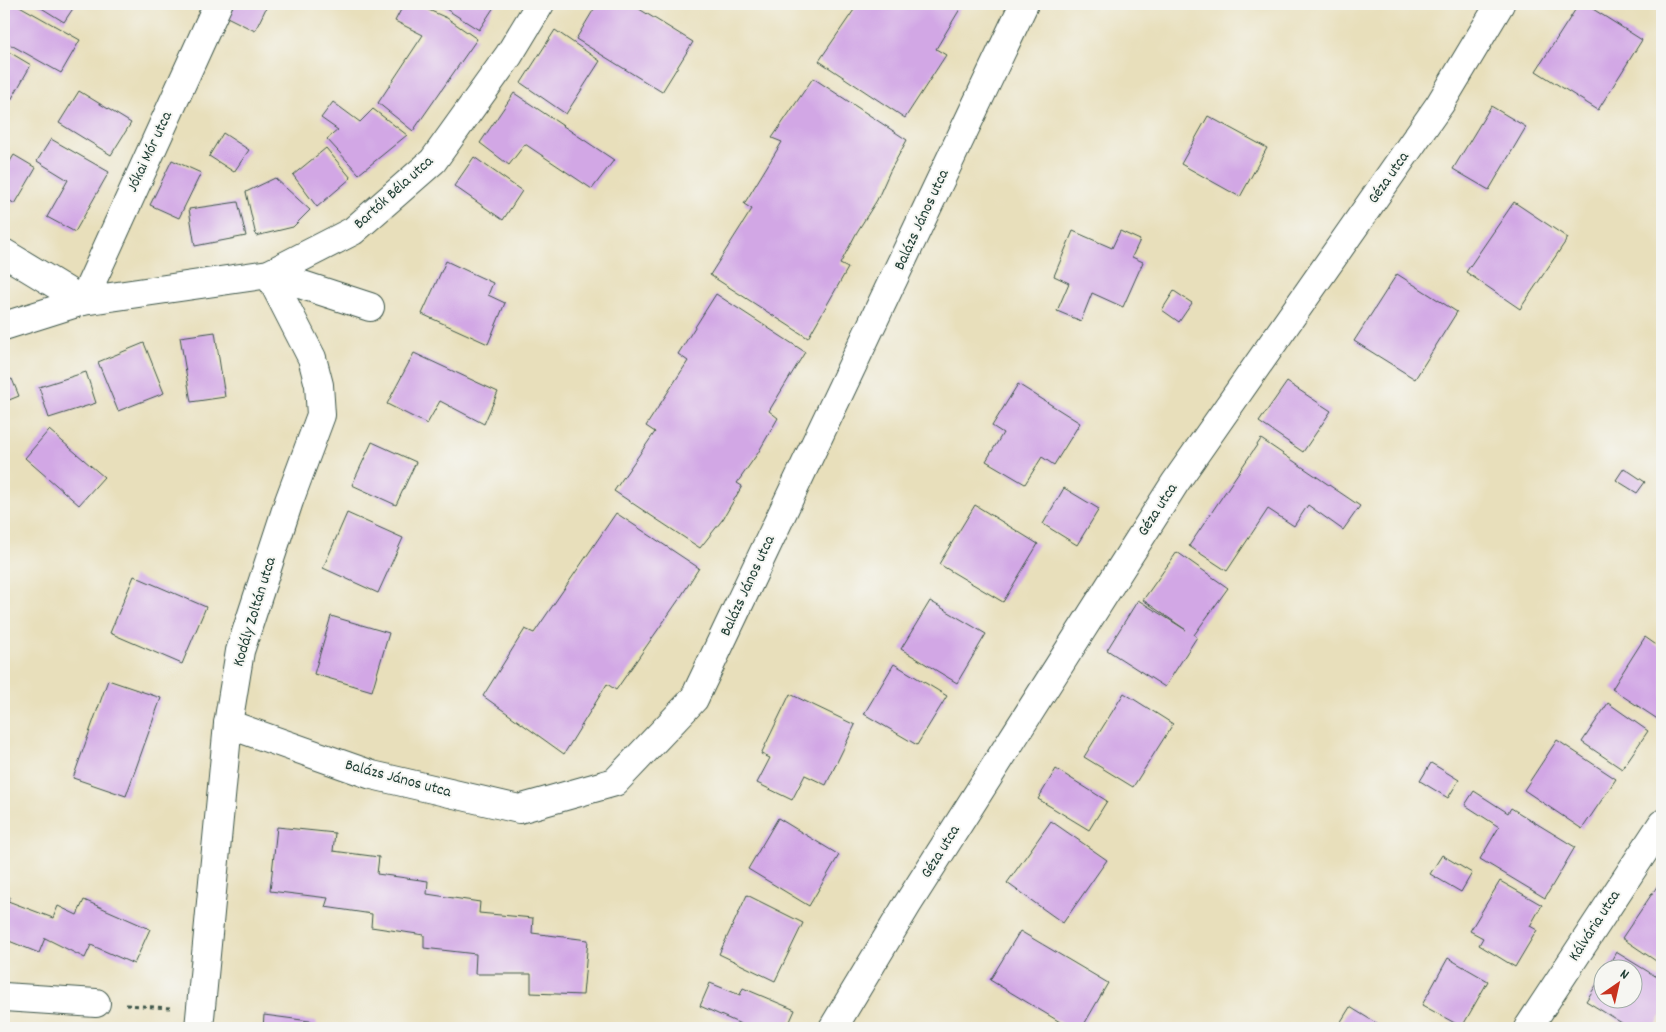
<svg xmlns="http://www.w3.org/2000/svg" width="1666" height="1032" font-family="Dekko,sans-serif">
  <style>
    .building { fill: #d2a7e5 }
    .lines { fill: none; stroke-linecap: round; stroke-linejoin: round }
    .street-casing { stroke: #3d5548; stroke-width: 30 }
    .secondary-casing { stroke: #3d5548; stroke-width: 30 }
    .path { stroke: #3d5548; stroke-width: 3; stroke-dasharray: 4 4; stroke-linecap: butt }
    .street { stroke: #fff; stroke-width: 28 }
    .secondary { stroke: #fff; stroke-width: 28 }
    .labels { text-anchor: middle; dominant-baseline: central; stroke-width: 4; stroke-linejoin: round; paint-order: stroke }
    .street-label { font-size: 16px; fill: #1f3d34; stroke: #f6f6f2 }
  </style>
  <rect width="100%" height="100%" fill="#f6f6f2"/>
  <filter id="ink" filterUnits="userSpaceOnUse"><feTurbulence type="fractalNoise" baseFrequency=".02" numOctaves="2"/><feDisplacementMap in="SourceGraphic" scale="10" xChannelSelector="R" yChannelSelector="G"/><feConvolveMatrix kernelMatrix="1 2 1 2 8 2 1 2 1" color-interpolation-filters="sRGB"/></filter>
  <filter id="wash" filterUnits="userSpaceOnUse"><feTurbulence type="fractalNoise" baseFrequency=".0096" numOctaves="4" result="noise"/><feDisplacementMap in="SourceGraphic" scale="20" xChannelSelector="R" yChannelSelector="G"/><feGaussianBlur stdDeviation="1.12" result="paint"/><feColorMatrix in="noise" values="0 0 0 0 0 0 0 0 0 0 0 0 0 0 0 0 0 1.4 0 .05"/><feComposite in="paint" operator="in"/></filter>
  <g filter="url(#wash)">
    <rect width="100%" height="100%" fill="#e8dfbb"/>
    <g id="blocks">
      <g class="building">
        <path d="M 4,4 L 16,4 L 80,40 L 61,73 L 4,41 Z"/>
        <path d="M 35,4 L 76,4 L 64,22 Z"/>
        <path d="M 234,4 L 268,4 L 255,31 L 227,17 Z"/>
        <path d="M 404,4 L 415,4 L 447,18 L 477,39 L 413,131 L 378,103 L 423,35 L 395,21 Z"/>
        <path d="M 438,4 L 496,4 L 479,30 Z"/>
        <path d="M 597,4 L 631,4 L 693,42 L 662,92 L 576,39 Z"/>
        <path d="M 858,4 L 963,4 L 936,49 L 946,55 L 905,118 L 819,61 Z"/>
        <path d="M 1579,4 L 1585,4 L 1642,40 L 1598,110 L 1536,71 Z"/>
        <path d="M 555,30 L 600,61 L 566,114 L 521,83 Z"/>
        <path d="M 4,49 L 31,65 L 11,100 L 4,96 Z"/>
        <path d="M 813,78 L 907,140 L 890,171 L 877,200 L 857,232 L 840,264 L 848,268 L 808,338 L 710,275 L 752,209 L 744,204 L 782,142 L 772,138 Z"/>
        <path d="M 79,91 L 131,123 L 111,155 L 59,123 Z"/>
        <path d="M 514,93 L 614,160 L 592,189 L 525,144 L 509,165 L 480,143 Z"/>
        <path d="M 333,102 L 360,122 L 373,109 L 407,135 L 359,174 L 327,139 L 338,130 L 321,118 Z"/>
        <path d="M 1491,106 L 1526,127 L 1489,190 L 1453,169 Z"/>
        <path d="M 1208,116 L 1267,148 L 1240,197 L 1181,164 Z"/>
        <path d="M 223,133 L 249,150 L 234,172 L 209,156 Z"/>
        <path d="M 51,139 L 109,172 L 75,232 L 47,217 L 68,180 L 37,161 Z"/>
        <path d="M 326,148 L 351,178 L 317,207 L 293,175 Z"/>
        <path d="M 14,155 L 36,168 L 15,204 L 4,197 L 4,171 Z"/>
        <path d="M 474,157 L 522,191 L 503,220 L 454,186 Z"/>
        <path d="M 172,160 L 201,173 L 179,218 L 150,205 Z"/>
        <path d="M 275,178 L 310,210 L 293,227 L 256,236 L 246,192 Z"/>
        <path d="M 238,202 L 246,236 L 195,246 L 189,209 Z"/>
        <path d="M 1514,202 L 1568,238 L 1520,309 L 1466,272 Z"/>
        <path d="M 1073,231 L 1112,248 L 1120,231 L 1140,240 L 1132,257 L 1143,262 L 1123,307 L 1092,293 L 1081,321 L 1057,311 L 1069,283 L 1054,276 Z"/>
        <path d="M 446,261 L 493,283 L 488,295 L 505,303 L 488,344 L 422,314 Z"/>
        <path d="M 1397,274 L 1457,312 L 1415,379 L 1354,341 Z"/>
        <path d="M 1174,291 L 1192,303 L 1179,322 L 1162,310 Z"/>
        <path d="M 716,294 L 805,352 L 769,411 L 778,418 L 758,453 L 737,483 L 742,486 L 723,519 L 700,548 L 614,491 L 655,432 L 646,426 L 688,361 L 678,354 Z"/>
        <path d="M 215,332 L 225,397 L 191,402 L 180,337 Z"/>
        <path d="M 144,343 L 164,393 L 118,411 L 98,362 Z"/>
        <path d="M 414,353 L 498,392 L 484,424 L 440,401 L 427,424 L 387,404 Z"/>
        <path d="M 86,372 L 96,403 L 49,418 L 39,387 Z"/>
        <path d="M 12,379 L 19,396 L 4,402 L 4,382 Z"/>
        <path d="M 1287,382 L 1331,411 L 1303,452 L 1259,422 Z"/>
        <path d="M 1018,384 L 1080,423 L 1054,465 L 1042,457 L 1025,484 L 986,461 L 1003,433 L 992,426 Z"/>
        <path d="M 49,430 L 104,477 L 79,505 L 25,458 Z"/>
        <path d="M 1261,439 L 1360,506 L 1343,530 L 1308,505 L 1294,526 L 1268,509 L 1227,571 L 1189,546 Z"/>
        <path d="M 372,442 L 416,462 L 396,505 L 352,485 Z"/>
        <path d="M 1624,468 L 1645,482 L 1637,493 L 1616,480 Z"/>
        <path d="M 1064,488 L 1099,509 L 1077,545 L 1043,524 Z"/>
        <path d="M 975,505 L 1038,544 L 1003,602 L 939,564 Z"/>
        <path d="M 347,513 L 403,538 L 378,593 L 323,568 Z"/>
        <path d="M 616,513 L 699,568 L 680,598 L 616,690 L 607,684 L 564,754 L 483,696 L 525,629 L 534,633 Z"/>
        <path d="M 1177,552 L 1228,588 L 1194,635 L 1197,637 L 1165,687 L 1107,650 L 1138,600 L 1186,630 L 1143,600 Z"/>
        <path d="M 134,576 L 206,607 L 182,664 L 110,633 Z"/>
        <path d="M 930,601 L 986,634 L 957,683 L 901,649 Z"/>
        <path d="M 331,616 L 389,633 L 372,691 L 314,674 Z"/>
        <path d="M 1645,637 L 1662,649 L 1662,722 L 1612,689 Z"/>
        <path d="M 894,664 L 947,696 L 917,745 L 864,714 Z"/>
        <path d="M 108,680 L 161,698 L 126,796 L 73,778 Z"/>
        <path d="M 1124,693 L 1173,724 L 1133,787 L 1084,757 Z"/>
        <path d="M 790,694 L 855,725 L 826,785 L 805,775 L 792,800 L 757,783 L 770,758 L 761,754 Z"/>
        <path d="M 1608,703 L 1648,731 L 1622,769 L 1582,742 Z"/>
        <path d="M 1557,740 L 1616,779 L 1582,829 L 1524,790 Z"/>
        <path d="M 1431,763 L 1459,780 L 1448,798 L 1420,781 Z"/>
        <path d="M 1056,769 L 1107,801 L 1089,830 L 1038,799 Z"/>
        <path d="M 1474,791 L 1508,813 L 1511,808 L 1575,847 L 1545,898 L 1480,859 L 1499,827 L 1465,805 Z"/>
        <path d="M 778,818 L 839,855 L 809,906 L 748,869 Z"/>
        <path d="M 1051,821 L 1107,860 L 1063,923 L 1007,883 Z"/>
        <path d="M 277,827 L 335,833 L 333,851 L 379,857 L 377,874 L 428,881 L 427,894 L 480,902 L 479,913 L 533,918 L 532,933 L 588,940 L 583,995 L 531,993 L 531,974 L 475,974 L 476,954 L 424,948 L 424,935 L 371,927 L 372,914 L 325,907 L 328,898 L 270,891 Z"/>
        <path d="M 1442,855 L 1472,873 L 1461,892 L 1430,874 Z"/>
        <path d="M 1500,881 L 1542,905 L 1530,926 L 1537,930 L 1515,967 L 1479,945 L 1483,938 L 1470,931 Z"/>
        <path d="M 1660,882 L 1662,883 L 1662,965 L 1622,938 Z"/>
        <path d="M 4,895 L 10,897 L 8,901 L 53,918 L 58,906 L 77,915 L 84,900 L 150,929 L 134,964 L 91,945 L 85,958 L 45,938 L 39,953 L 4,939 Z"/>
        <path d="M 747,895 L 803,923 L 775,981 L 719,954 Z"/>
        <path d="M 1020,931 L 1108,983 L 1082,1028 L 1070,1028 L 990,980 Z"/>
        <path d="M 1616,952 L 1662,980 L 1662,1015 L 1654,1028 L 1630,1028 L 1586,1001 L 1604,973 L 1604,1000 L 1634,1000 L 1634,970 L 1606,970 Z"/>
        <path d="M 1448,958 L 1488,981 L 1462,1027 L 1422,1005 Z"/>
        <path d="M 710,983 L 740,995 L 743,988 L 795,1010 L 787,1028 L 742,1028 L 743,1025 L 700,1006 Z"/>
        <path d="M 1350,1007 L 1384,1028 L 1337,1028 Z"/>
        <path d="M 264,1015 L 317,1022 L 316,1028 L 263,1028 Z"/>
      </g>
    </g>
  </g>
  <g filter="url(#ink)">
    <use href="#blocks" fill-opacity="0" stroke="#3d5548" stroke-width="1"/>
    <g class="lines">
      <g class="street-casing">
        <g id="street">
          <path d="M 4,253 L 83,301 L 218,4"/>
          <path d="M 269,274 L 370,307"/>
          <path d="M 228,724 L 372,775 L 519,809 L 615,782 L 694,699 L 1024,4"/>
          <path d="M 4,997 L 96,1003"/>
          <path d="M 199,1028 L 228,724 L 240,651 L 289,501 L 321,415 L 319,385 L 312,358 L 269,274"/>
          <path d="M 833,1028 L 907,905 L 1175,483 L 1440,104 L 1500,4"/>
          <path d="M 1528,1028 L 1662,824"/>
        </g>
      </g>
      <g class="secondary-casing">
        <path id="secondary" d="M 4,326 L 83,301 L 269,274 L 353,231 L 433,161 L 509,55 L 540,4"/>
      </g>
      <path class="path" d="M 126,1005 L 170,1008"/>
      <use href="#street" class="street"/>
      <use href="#secondary" class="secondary"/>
    </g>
  </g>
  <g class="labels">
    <g class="street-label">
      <text transform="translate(150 152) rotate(-65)">Jókai Mór utca</text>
      <text transform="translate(1389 178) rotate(-55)">Géza utca</text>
      <text transform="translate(394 193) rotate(-42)">Bartók Béla utca</text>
      <text transform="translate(922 220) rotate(-65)">Balázs János utca</text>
      <text transform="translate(1158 510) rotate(-57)">Géza utca</text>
      <text transform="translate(748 586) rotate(-65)">Balázs János utca</text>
      <text transform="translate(255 612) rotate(-73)">Kodály Zoltán utca</text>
      <text transform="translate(398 779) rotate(15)">Balázs János utca</text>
      <text transform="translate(941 852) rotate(-58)">Géza utca</text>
      <text transform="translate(1595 926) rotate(-57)">Kálvária utca</text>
    </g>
  </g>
  <rect width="1666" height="1032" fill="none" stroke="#f6f6f2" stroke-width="20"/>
  <g transform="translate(1618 984) rotate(34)"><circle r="24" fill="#f6f6f2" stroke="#a0aca6"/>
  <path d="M0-4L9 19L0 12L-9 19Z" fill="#c8321e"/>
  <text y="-8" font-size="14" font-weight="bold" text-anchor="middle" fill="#1f3d34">N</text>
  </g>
</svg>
